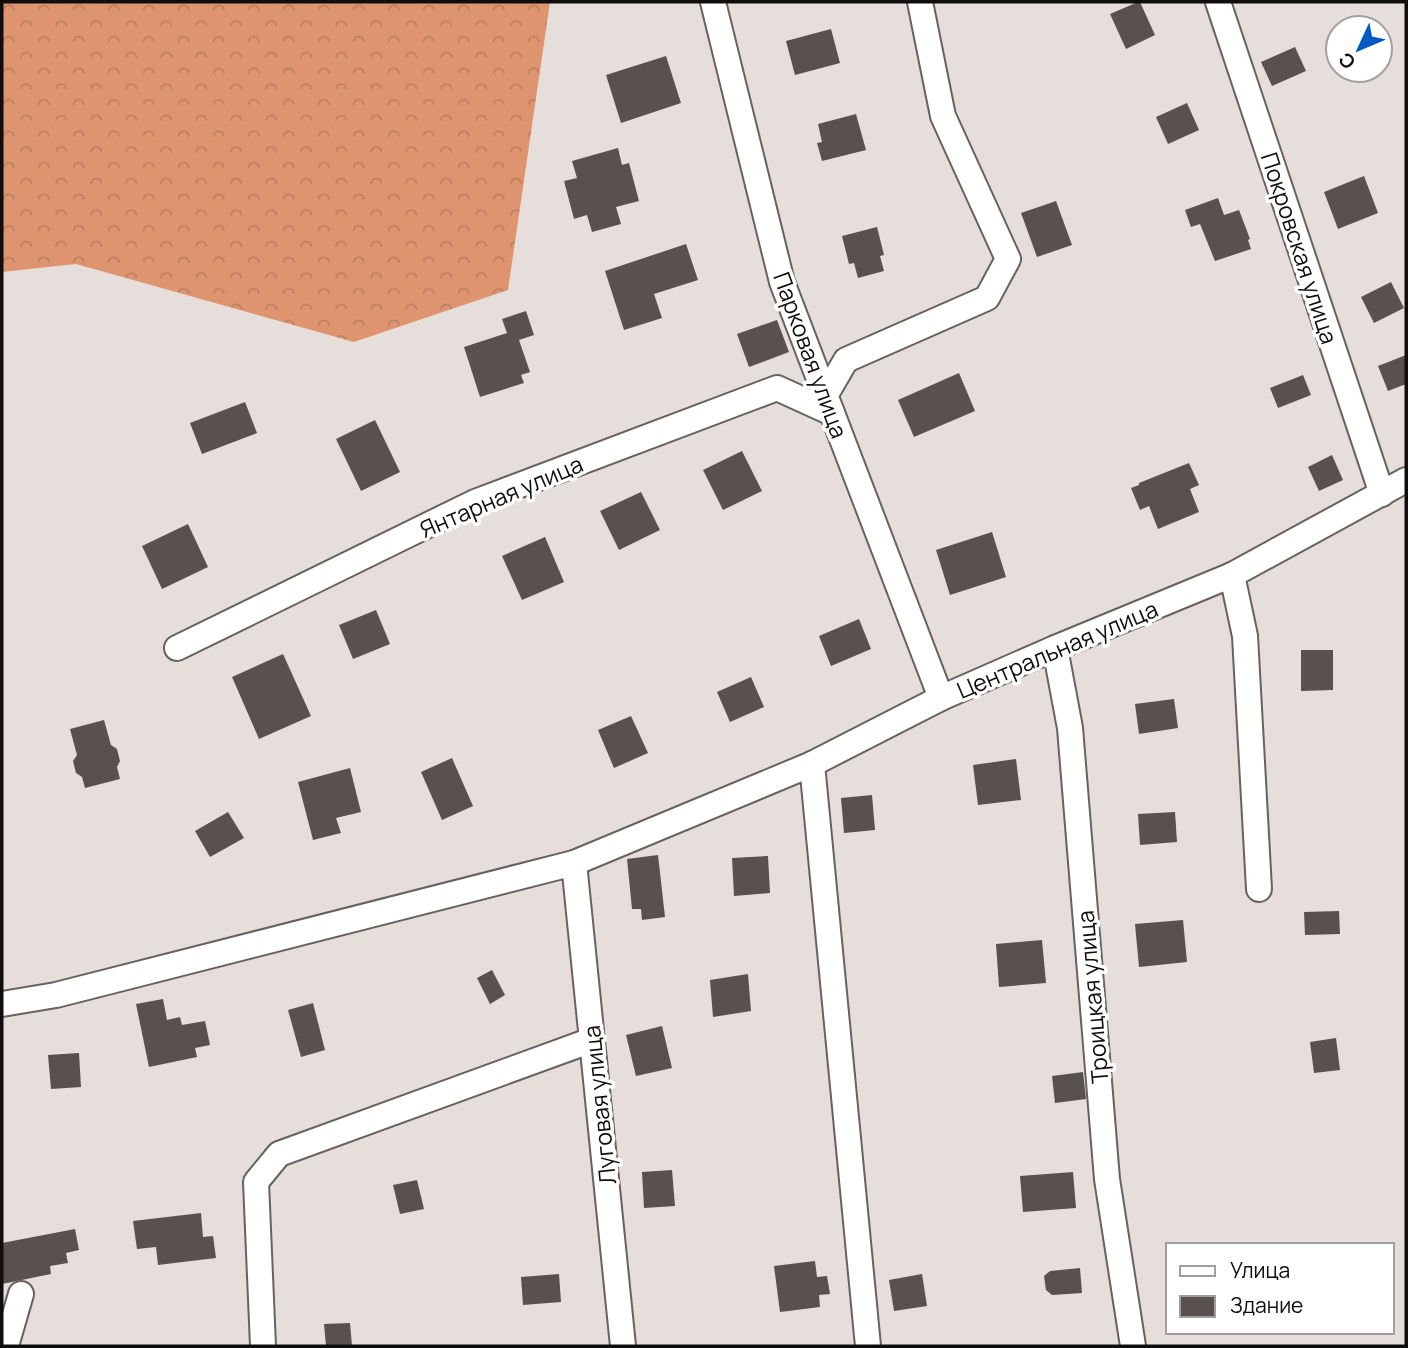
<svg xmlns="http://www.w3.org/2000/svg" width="1408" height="1348" font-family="Manrope,sans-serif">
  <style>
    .forest { fill: url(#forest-crowns) }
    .building { fill: #58514e }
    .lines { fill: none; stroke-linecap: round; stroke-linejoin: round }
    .minor-casing { stroke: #68625e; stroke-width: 28 }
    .minor { stroke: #fff; stroke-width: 24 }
    .labels { text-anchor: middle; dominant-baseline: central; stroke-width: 7; stroke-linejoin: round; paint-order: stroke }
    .street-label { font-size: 23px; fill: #100e0c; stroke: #fff }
  </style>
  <defs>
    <pattern id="forest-crowns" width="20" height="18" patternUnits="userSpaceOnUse" patternTransform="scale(1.75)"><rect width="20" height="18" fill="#de956f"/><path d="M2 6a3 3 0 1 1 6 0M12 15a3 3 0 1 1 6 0" fill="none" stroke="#bd7f5f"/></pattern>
  </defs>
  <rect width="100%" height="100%" fill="#e5deda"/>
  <path class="forest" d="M 2,2 L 550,2 L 508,290 L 354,342 L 76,264 L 2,272 Z"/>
  <g class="building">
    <path d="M 1138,2 L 1140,2 L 1155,35 L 1126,49 L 1110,14 Z"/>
    <path d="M 831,29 L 840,63 L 795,75 L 786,41 Z"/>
    <path d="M 1295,47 L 1306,71 L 1272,86 L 1261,62 Z"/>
    <path d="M 666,56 L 681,103 L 621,123 L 606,75 Z"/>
    <path d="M 1187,103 L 1199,130 L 1168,144 L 1156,117 Z"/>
    <path d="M 856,114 L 866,150 L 822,161 L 817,143 L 822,142 L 818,124 Z"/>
    <path d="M 618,148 L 622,165 L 629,163 L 639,201 L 616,207 L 621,224 L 592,232 L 587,215 L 574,219 L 564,181 L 577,178 L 572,161 Z"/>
    <path d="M 1364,176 L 1378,213 L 1338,229 L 1324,192 Z"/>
    <path d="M 1218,198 L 1224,215 L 1239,210 L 1250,239 L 1248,240 L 1251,249 L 1215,261 L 1200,224 L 1191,227 L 1185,210 Z"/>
    <path d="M 1056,201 L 1072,245 L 1037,257 L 1021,213 Z"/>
    <path d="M 877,227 L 884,255 L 880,256 L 884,271 L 858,278 L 854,263 L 849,264 L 842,236 Z"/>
    <path d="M 686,244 L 698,280 L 654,294 L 662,318 L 624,330 L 605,271 Z"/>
    <path d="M 1391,282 L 1404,308 L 1374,323 L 1361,297 Z"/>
    <path d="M 526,311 L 534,335 L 519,340 L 530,372 L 521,375 L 524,383 L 480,397 L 464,347 L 507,333 L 502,319 Z"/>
    <path d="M 777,320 L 789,352 L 749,367 L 737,334 Z"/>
    <path d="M 1406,355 L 1406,384 L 1388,391 L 1378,366 Z"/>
    <path d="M 959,373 L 975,411 L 914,437 L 898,400 Z"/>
    <path d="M 1303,375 L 1311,395 L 1278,408 L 1270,388 Z"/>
    <path d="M 245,402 L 257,433 L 202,454 L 190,423 Z"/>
    <path d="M 375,420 L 400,472 L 361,491 L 336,439 Z"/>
    <path d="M 742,451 L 762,491 L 723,510 L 703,470 Z"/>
    <path d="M 1332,455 L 1343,480 L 1319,491 L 1308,467 Z"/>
    <path d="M 1189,463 L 1199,485 L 1190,489 L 1199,512 L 1158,529 L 1149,506 L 1140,510 L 1131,488 L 1139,485 L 1139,483 Z"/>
    <path d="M 641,492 L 660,530 L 619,550 L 600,511 Z"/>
    <path d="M 188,524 L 208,567 L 162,589 L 142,546 Z"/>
    <path d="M 992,532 L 1006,577 L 950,595 L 936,550 Z"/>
    <path d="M 545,537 L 564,582 L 522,600 L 502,556 Z"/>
    <path d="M 376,610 L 390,644 L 353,659 L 339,625 Z"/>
    <path d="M 859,619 L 871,649 L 831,666 L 819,636 Z"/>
    <path d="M 1301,650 L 1333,650 L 1333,690 L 1301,691 Z"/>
    <path d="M 283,654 L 311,716 L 259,739 L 232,677 Z"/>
    <path d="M 751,677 L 764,707 L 730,722 L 717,692 Z"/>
    <path d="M 1174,699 L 1178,728 L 1139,734 L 1135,704 Z"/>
    <path d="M 631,716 L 648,753 L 614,768 L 598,730 Z"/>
    <path d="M 104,720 L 111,745 L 117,749 L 120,761 L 117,767 L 120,779 L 85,788 L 82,777 L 76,773 L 73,761 L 77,755 L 70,729 Z"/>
    <path d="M 452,758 L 473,806 L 442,820 L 421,772 Z"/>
    <path d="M 1016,759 L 1021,800 L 978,805 L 973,765 Z"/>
    <path d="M 350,768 L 361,812 L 336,818 L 341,833 L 313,840 L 298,782 Z"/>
    <path d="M 872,795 L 875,830 L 844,833 L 841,798 Z"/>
    <path d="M 228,812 L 244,838 L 210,857 L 195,831 Z"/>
    <path d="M 1175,812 L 1177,842 L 1140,845 L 1138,814 Z"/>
    <path d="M 658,855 L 665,917 L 642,920 L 641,909 L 632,909 L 627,859 Z"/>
    <path d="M 768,856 L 770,893 L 734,896 L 732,858 Z"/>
    <path d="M 1339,911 L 1340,934 L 1305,935 L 1304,912 Z"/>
    <path d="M 1183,920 L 1187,962 L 1139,967 L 1135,924 Z"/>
    <path d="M 1042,940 L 1046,983 L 999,987 L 996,944 Z"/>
    <path d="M 492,970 L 505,995 L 490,1004 L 477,978 Z"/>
    <path d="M 748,974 L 751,1011 L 713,1017 L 710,980 Z"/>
    <path d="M 163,999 L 167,1020 L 180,1017 L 182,1025 L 205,1021 L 210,1045 L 195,1048 L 197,1057 L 149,1067 L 136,1004 Z"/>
    <path d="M 313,1003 L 325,1050 L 301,1057 L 288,1010 Z"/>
    <path d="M 662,1026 L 672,1068 L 636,1076 L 626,1035 Z"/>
    <path d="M 1336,1038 L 1340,1070 L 1314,1073 L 1310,1042 Z"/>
    <path d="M 79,1053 L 81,1087 L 51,1089 L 48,1055 Z"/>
    <path d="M 1083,1072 L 1086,1099 L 1055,1103 L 1052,1076 Z"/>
    <path d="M 672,1170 L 675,1206 L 644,1208 L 642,1172 Z"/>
    <path d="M 1073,1172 L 1076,1208 L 1023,1212 L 1020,1176 Z"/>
    <path d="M 417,1180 L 424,1209 L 400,1214 L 393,1185 Z"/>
    <path d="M 201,1213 L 203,1237 L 213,1236 L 216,1258 L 158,1265 L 156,1247 L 137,1249 L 133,1221 Z"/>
    <path d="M 75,1229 L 79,1250 L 66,1253 L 68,1263 L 50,1266 L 51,1274 L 2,1284 L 2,1243 Z"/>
    <path d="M 815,1261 L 817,1277 L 827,1276 L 830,1294 L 819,1295 L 820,1307 L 780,1312 L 774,1266 Z"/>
    <path d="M 1080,1268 L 1082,1293 L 1052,1295 L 1046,1290 L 1044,1276 L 1050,1271 Z"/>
    <path d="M 559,1274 L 561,1302 L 523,1305 L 521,1277 Z"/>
    <path d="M 922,1274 L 927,1306 L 894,1311 L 889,1280 Z"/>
    <path d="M 350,1323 L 352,1346 L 326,1346 L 324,1324 Z"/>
  </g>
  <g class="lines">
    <g class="minor-casing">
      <g id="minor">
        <path d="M 713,2 L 782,282 L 941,698"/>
        <path d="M 1218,2 L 1382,494"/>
        <path d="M 825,396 L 846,360 L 987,298 L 1008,259 L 943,116 L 920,2"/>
        <path d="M 1232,575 L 1245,636 L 1259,889"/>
        <path d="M 177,648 L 475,502 L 777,388 L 832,413"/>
        <path d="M 1055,648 L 1070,728 L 1107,1179 L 1133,1346"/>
        <path d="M 812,764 L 868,1346"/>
        <path d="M 574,863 L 623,1346"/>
        <path d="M 2,1004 L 56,995 L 574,863 L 812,764 L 941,698 L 1055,648 L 1232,575 L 1406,480"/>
        <path d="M 6,1346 L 21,1294"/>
        <path d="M 263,1346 L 256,1182 L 279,1154 L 592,1040"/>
      </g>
    </g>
    <use href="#minor" class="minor"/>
  </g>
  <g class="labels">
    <g class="street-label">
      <text transform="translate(1300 248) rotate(72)">Покровская улица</text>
      <text transform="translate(811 355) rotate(70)">Парковая улица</text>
      <text transform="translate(501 496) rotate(-23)">Янтарная улица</text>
      <text transform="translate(1057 649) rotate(-23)">Центральная улица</text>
      <text transform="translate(1092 997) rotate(-95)">Троицкая улица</text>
      <text transform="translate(599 1105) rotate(-96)">Луговая улица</text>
    </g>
  </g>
  <rect width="1408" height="1348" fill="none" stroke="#100e0c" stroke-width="7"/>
  <rect x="1166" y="1243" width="228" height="91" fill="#ffffff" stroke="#9f9f9e" stroke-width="2"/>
  <rect x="1180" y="1266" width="35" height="10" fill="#ffffff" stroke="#9f9f9e" stroke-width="2"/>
  <text x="1230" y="1278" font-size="21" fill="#100e0c">Улица</text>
  <rect x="1180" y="1296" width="35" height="21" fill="#58514e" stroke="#9f9f9e" stroke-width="2"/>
  <text x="1230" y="1313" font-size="21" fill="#100e0c">Здание</text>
  <g transform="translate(1359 49) rotate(226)"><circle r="33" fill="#ffffff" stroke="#9f9f9e" stroke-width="2"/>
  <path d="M0-5L12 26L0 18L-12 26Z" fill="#0159c2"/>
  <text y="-10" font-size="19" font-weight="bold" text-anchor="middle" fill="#100e0c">С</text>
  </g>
</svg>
